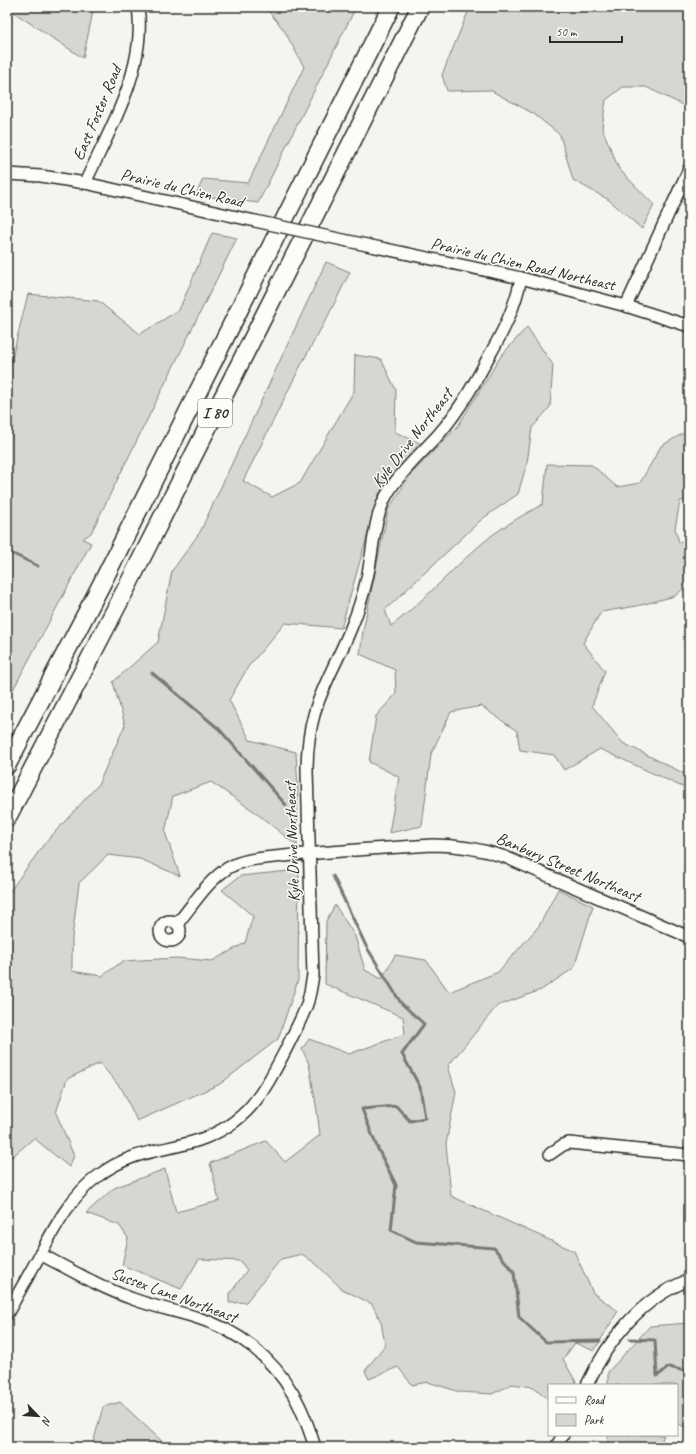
<svg xmlns="http://www.w3.org/2000/svg" width="696" height="1454" font-family="Caveat,sans-serif">
  <style>
    .green { fill: #d7d6d2; stroke: #81807e }
    .lines { fill: none; stroke-linecap: round; stroke-linejoin: round }
    .stream { stroke: #797877; stroke-width: 3 }
    .minor-casing { stroke: #2b2b2b; stroke-width: 14 }
    .highway-casing { stroke: #2b2b2b; stroke-width: 20 }
    .minor { stroke: #fdfcf7; stroke-width: 11 }
    .highway { stroke: #fdfcf7; stroke-width: 17 }
    .minor-bridge-casing { stroke: #2b2b2b; stroke-width: 14; stroke-linecap: butt }
    .minor-bridge { stroke: #fdfcf7; stroke-width: 11 }
    .labels { text-anchor: middle; dominant-baseline: central; stroke-width: 3; stroke-linejoin: round; paint-order: stroke }
    .shield { fill: #fdfcf7; stroke: #6a6a68; stroke-width: 1 }
    .shield-label { font-size: 16px; font-weight: bold; fill: #2b2b2b }
    .street-label { font-size: 17px; fill: #2b2b2b; stroke: #fdfcf7 }
  </style>
  <rect width="100%" height="100%" fill="#f5f4ef"/>
  <filter id="ink" filterUnits="userSpaceOnUse"><feTurbulence type="fractalNoise" baseFrequency=".025" numOctaves="2"/><feDisplacementMap in="SourceGraphic" scale="8" xChannelSelector="R" yChannelSelector="G"/><feConvolveMatrix kernelMatrix="1 2 1 2 8 2 1 2 1" color-interpolation-filters="sRGB"/></filter>
  <g filter="url(#ink)">
    <g class="green">
      <path d="M 7,7 L 94,7 L 83,58 L 7,8 Z"/>
      <path d="M 265,7 L 356,7 L 258,203 L 196,195 L 203,179 L 248,183 L 304,67 L 284,30 Z"/>
      <path d="M 470,7 L 689,7 L 689,108 L 646,87 L 623,87 L 606,100 L 602,128 L 619,169 L 654,205 L 642,229 L 609,200 L 573,180 L 560,135 L 534,114 L 490,90 L 447,91 L 442,75 Z"/>
      <path d="M 212,233 L 237,238 L 91,533 L 83,539 L 91,543 L 7,701 L 7,372 L 9,370 L 28,294 L 98,301 L 140,334 L 179,310 Z"/>
      <path d="M 326,262 L 350,272 L 328,316 L 302,363 L 243,481 L 272,497 L 300,483 L 354,391 L 355,355 L 381,359 L 396,390 L 395,432 L 422,444 L 379,494 L 341,628 L 285,623 L 248,667 L 229,700 L 250,740 L 296,752 L 298,789 L 297,846 L 255,812 L 211,782 L 173,796 L 165,832 L 180,876 L 140,859 L 108,855 L 79,883 L 72,938 L 72,971 L 102,976 L 123,961 L 177,958 L 212,961 L 245,943 L 253,916 L 222,890 L 240,876 L 299,870 L 298,980 L 278,1039 L 220,1084 L 137,1121 L 123,1091 L 100,1063 L 67,1079 L 56,1113 L 74,1156 L 69,1167 L 34,1138 L 7,1161 L 7,895 L 45,843 L 98,785 L 125,725 L 113,682 L 158,642 L 172,571 L 200,532 Z"/>
      <path d="M 527,327 L 553,365 L 550,407 L 532,428 L 527,463 L 518,494 L 482,519 L 385,610 L 391,626 C 427,599 456,564 491,536 C 507,524 525,514 543,504 L 547,464 L 592,465 L 617,487 L 640,483 L 661,446 L 689,430 L 689,500 L 680,501 L 675,529 L 679,542 L 689,540 L 689,584 L 675,596 L 637,606 L 601,612 L 583,643 L 605,671 L 592,706 L 623,743 L 689,776 L 689,790 L 600,749 L 564,770 L 554,755 L 520,750 L 517,731 L 481,706 L 451,712 L 431,754 L 422,826 L 389,833 L 399,777 L 369,762 L 376,716 L 396,694 L 395,670 L 360,654 L 363,631 L 388,510 L 411,474 L 458,426 L 501,356 Z"/>
      <path d="M 558,889 L 593,906 L 574,968 L 541,990 L 497,1006 L 448,1066 L 456,1092 L 446,1144 L 451,1196 L 574,1251 L 593,1293 L 618,1311 L 594,1351 L 575,1343 L 563,1359 L 576,1382 L 574,1385 L 549,1385 L 549,1400 L 534,1387 L 512,1384 L 492,1394 L 460,1392 L 428,1382 L 412,1385 L 398,1367 L 369,1379 L 365,1371 L 385,1345 L 381,1322 L 372,1304 L 342,1289 L 316,1264 L 302,1254 L 281,1259 L 246,1302 L 229,1303 L 229,1295 L 247,1270 L 240,1261 L 199,1259 L 181,1289 L 122,1265 L 128,1238 L 119,1225 L 86,1213 L 114,1188 L 165,1169 L 176,1212 L 219,1201 L 210,1163 L 266,1141 L 285,1162 L 320,1135 L 317,1111 L 309,1064 L 302,1049 L 309,1039 L 349,1054 L 405,1034 L 403,1017 L 325,984 L 326,921 L 335,905 L 355,936 L 365,970 L 382,979 L 395,955 L 426,960 L 449,992 L 498,972 L 539,926 Z"/>
      <path d="M 689,1323 L 689,1429 L 677,1423 L 677,1385 L 608,1385 L 608,1372 L 650,1326 Z"/>
      <path d="M 120,1402 L 168,1447 L 92,1447 L 103,1407 Z"/>
      <path d="M 608,1435 L 664,1435 L 659,1447 L 615,1447 L 608,1442 Z"/>
    </g>
    <g class="lines">
      <g class="stream">
        <path d="M 7,551 L 38,566"/>
        <path d="M 152,673 L 219,729 L 286,805"/>
        <path d="M 333,876 L 366,946 L 401,1003 L 424,1024 L 402,1054 L 420,1087 L 425,1118 L 410,1121 L 396,1106 L 362,1109 L 377,1147 L 396,1185 L 391,1230 L 416,1242 L 494,1248 L 514,1272 L 519,1317 L 546,1342 L 600,1341"/>
        <path d="M 630,1339 L 655,1340 L 657,1376 L 669,1367 L 689,1372"/>
      </g>
      <g class="minor-casing">
        <g id="minor">
          <path d="M 7,174 L 41,176 L 85,183 L 255,221"/>
          <path d="M 85,183 C 110,129 147,68 138,7"/>
          <path d="M 348,241 L 521,278 L 626,306 L 689,326"/>
          <path d="M 626,306 L 689,169"/>
          <circle cx="170" cy="931" r="10"/>
          <path d="M 177,924 C 193,905 207,881 228,868 C 245,858 266,858 284,856 C 334,851 384,848 433,845 C 458,845 481,849 505,857 L 689,937"/>
          <path d="M 550,1154 L 563,1145 L 569,1143 L 689,1155"/>
          <path d="M 40,1254 C 71,1270 101,1288 133,1299 C 154,1307 177,1311 198,1318 C 237,1330 272,1357 293,1394 C 303,1410 309,1429 315,1447"/>
          <path d="M 7,1314 C 18,1294 29,1274 41,1253 C 56,1225 71,1196 98,1176 C 132,1150 162,1152 199,1140 C 248,1123 263,1093 285,1051 C 292,1037 300,1022 306,1007 C 310,997 311,986 313,975 L 307,771 C 307,751 309,731 315,711 C 319,698 325,685 331,672 C 345,643 359,613 366,582 C 374,552 372,518 389,491 C 402,470 422,453 439,434 C 459,411 474,385 488,358 C 503,332 515,308 521,278"/>
          <path d="M 587,1385 C 608,1340 641,1298 689,1280"/>
          <path d="M 556,1447 L 563,1435"/>
        </g>
      </g>
      <g class="highway-casing">
        <g id="highway">
          <path d="M 7,765 L 100,587 L 391,7"/>
          <path d="M 7,818 L 128,585 L 420,7"/>
        </g>
      </g>
      <use href="#minor" class="minor"/>
      <use href="#highway" class="highway"/>
      <g class="minor-bridge-casing">
        <path id="minor-bridge" d="M 255,221 L 348,241"/>
      </g>
      <use href="#minor-bridge" class="minor-bridge"/>
    </g>
  </g>
  <g class="labels">
    <rect class="shield" x="198" y="399" width="34" height="28" rx="3"/>
    <g class="shield-label">
      <text x="215" y="413">I 80</text>
    </g>
    <g class="street-label">
      <text transform="translate(97 113) rotate(-67)">East Foster Road</text>
      <text transform="translate(182 188) rotate(13)">Prairie du Chien Road</text>
      <text transform="translate(523 264) rotate(13)">Prairie du Chien Road Northeast</text>
      <text transform="translate(412 438) rotate(-52)">Kyle Drive Northeast</text>
      <text transform="translate(292 842) rotate(-92)">Kyle Drive Northeast</text>
      <text transform="translate(568 867) rotate(23)">Banbury Street Northeast</text>
      <text transform="translate(174 1295) rotate(20)">Sussex Lane Northeast</text>
    </g>
  </g>
  <rect width="696" height="1454" fill="none" stroke="#fdfcf7" stroke-width="24"/>
  <rect x="12" y="12" width="672" height="1430" fill="none" stroke="#2b2b2b" stroke-width="1.5" filter="url(#ink)"/>
  <rect x="548" y="1384" width="130" height="52" fill="#fdfcf7" stroke="#a9a8a5"/>
  <rect x="556" y="1397" width="20" height="6" fill="#fdfcf7" stroke="#a9a8a5"/>
  <text x="584" y="1404" font-size="12" fill="#2b2b2b">Road</text>
  <rect x="556" y="1414" width="20" height="12" fill="#d7d6d2" stroke="#a9a8a5"/>
  <text x="584" y="1424" font-size="12" fill="#2b2b2b">Park</text>
  <g transform="translate(38 1416) rotate(115)" stroke="#fdfcf7" stroke-width="3" paint-order="stroke">
  <path d="M0-3L7 15L0 10L-7 15Z" fill="#2b2b2b"/>
  <text y="-6" font-size="11" font-weight="bold" text-anchor="middle" fill="#2b2b2b">N</text>
  </g>
  <path d="M550 36v6h72v-6" fill="none" stroke="#2b2b2b" stroke-width="2"/>
  <text x="556" y="36" font-size="12" fill="#2b2b2b" stroke="#fdfcf7" stroke-width="3" paint-order="stroke">50 m</text>
</svg>
